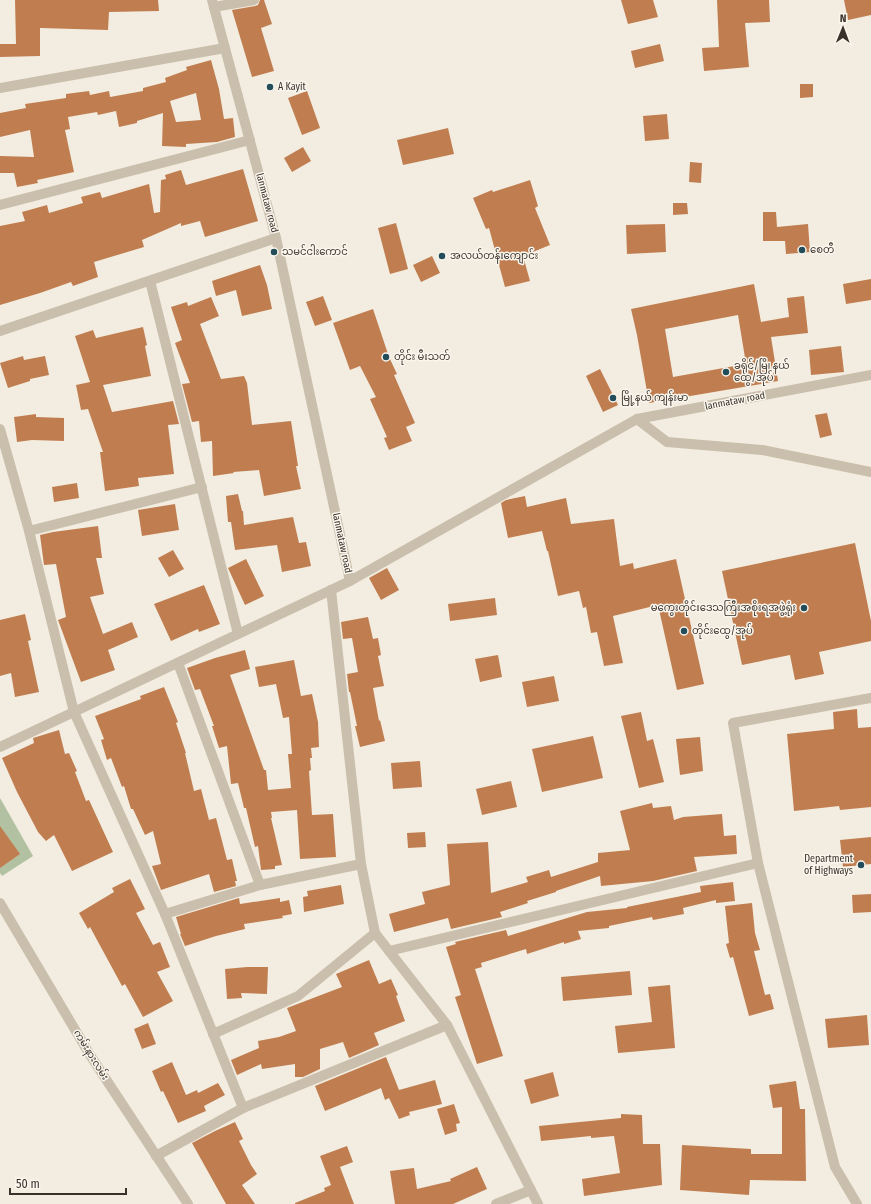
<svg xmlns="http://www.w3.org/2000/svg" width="871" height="1204" font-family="'Fira Sans Condensed','Noto Sans Myanmar',sans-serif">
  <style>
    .green { fill: #b1c1a1 }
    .building { fill: #c07e50; fill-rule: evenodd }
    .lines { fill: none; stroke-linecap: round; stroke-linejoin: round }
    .minor { stroke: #cabfac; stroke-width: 10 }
    .tertiary { stroke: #cabfac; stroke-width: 10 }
    .poi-dot { fill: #224c59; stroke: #faf6ed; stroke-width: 1.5 }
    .labels { text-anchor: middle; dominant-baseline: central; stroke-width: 3; stroke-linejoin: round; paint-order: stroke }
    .poi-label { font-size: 10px; fill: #39322b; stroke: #faf6ed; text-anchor: start }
    .street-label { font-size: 10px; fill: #39322b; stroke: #faf6ed }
  </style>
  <rect width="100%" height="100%" fill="#f2ede0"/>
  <path class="green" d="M 0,798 L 33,856 L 2,876 L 0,873 Z"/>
  <g class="building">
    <path d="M 15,0 L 158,0 L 159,11 L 109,12 L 108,30 L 40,28 L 40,56 L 0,57 L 0,44 L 16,44 Z"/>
    <path d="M 260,0 L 264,0 L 272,24 L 261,28 L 274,71 L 252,77 L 232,10 L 255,6 L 258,5 Z"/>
    <path d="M 621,0 L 653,0 L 658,17 L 628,24 Z"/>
    <path d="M 717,0 L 769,0 L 770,22 L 745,23 L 749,67 L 704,71 L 702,48 L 719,47 Z"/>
    <path d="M 844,0 L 871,0 L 871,15 L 848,20 Z"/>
    <path d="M 660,44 L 664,61 L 635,68 L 631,51 Z"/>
    <path d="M 211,60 L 219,89 L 224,119 L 233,118 L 235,137 L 217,142 L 186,144 L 186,147 L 162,146 L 163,113 L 137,121 L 137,123 L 119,127 L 116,111 L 98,115 L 97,112 L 68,117 L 70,129 L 65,130 L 74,172 L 37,180 L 38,183 L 17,187 L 14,173 L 0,173 L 0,156 L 34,157 L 30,130 L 0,137 L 0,113 L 26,108 L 25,104 L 66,98 L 66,94 L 89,91 L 90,95 L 109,91 L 110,97 L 143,91 L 143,88 L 166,82 L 165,78 L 187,70 L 186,67 ZM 196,93 L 201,120 L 176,122 L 170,101 Z"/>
    <path d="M 800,84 L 813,84 L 813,97 L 800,98 Z"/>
    <path d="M 307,91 L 320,128 L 302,135 L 288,98 Z"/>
    <path d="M 667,114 L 669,139 L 645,141 L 643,116 Z"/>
    <path d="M 448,128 L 454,154 L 403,165 L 397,140 Z"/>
    <path d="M 303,147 L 311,161 L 292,172 L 284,158 Z"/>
    <path d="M 690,162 L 702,163 L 701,183 L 689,182 Z"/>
    <path d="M 243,169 L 258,221 L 205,237 L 200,221 L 181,226 L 181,223 L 142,240 L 144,247 L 94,262 L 98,277 L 73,286 L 71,282 L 40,293 L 0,305 L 0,226 L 25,221 L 22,212 L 47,205 L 49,213 L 83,203 L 81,197 L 100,192 L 102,198 L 149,184 L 154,213 L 160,212 L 161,180 L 166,179 L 165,175 L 181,170 L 186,185 Z"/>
    <path d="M 530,180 L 538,206 L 535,208 L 550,245 L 523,256 L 530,281 L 505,287 L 489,228 L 486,229 L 473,198 L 492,190 L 493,192 Z"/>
    <path d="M 673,203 L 687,203 L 688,214 L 673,215 Z"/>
    <path d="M 763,212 L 776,212 L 777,227 L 808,224 L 810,252 L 786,254 L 785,241 L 763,241 Z"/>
    <path d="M 396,223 L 408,269 L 390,274 L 378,228 Z"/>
    <path d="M 665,224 L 666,252 L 627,254 L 626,225 Z"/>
    <path d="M 432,256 L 440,273 L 421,282 L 413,265 Z"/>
    <path d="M 260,265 L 267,285 L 272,309 L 242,316 L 236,290 L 216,296 L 212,281 Z"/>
    <path d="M 871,279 L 871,300 L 846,304 L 843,284 Z"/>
    <path d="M 754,284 L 761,322 L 789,317 L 787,298 L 804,296 L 808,333 L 771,337 L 778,381 L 649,403 L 637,335 L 631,309 ZM 738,315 L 746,364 L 673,377 L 665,329 Z"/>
    <path d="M 323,296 L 332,320 L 315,326 L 306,302 Z"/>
    <path d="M 211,297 L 219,316 L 200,324 L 221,379 L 244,376 L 247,383 L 252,425 L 291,421 L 298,466 L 296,466 L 301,489 L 264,496 L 259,470 L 233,472 L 234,473 L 213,476 L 212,441 L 201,442 L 199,421 L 192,422 L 182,384 L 190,383 L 175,343 L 182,340 L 171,307 L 187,302 L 188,306 Z"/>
    <path d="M 373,309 L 389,357 L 397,374 L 394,375 L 415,423 L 406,427 L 412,441 L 389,450 L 384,438 L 387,437 L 370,399 L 376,397 L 360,366 L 350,370 L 333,323 Z"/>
    <path d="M 143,327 L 147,345 L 145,346 L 151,376 L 103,385 L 112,412 L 173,401 L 179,424 L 168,425 L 174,474 L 138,478 L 139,486 L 105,491 L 100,452 L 103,452 L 88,409 L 81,410 L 76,385 L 90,382 L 75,336 L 93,330 L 96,338 Z"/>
    <path d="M 841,346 L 844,372 L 811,375 L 809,350 Z"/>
    <path d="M 23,356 L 24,360 L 45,356 L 49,375 L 30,379 L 30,381 L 8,388 L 0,363 Z"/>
    <path d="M 600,369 L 618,405 L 603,412 L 586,376 Z"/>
    <path d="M 827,413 L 832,435 L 820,438 L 815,415 Z"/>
    <path d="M 36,414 L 36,417 L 64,418 L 64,441 L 32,440 L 17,442 L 14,417 Z"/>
    <path d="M 77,483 L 79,498 L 54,502 L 52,487 Z"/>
    <path d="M 238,494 L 242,511 L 243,511 L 244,525 L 293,517 L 299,543 L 306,542 L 311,566 L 282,572 L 277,545 L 235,550 L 231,522 L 228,522 L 226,496 Z"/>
    <path d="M 525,496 L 527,507 L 566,498 L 571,524 L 614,519 L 620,566 L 633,563 L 634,569 L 676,559 L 704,684 L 677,690 L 658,605 L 613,616 L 623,663 L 604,666 L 597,632 L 591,633 L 586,607 L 583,608 L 579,591 L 558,596 L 548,551 L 547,551 L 542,531 L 508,538 L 501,503 L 506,500 Z"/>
    <path d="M 175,504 L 179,530 L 142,536 L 138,510 Z"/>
    <path d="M 98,526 L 102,558 L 96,558 L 104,594 L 90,597 L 103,634 L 132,622 L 138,637 L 108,650 L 115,670 L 81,682 L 58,620 L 66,617 L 56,564 L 44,565 L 40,535 L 53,532 Z"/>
    <path d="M 855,543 L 871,621 L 871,641 L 819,652 L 824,674 L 795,680 L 790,655 L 742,665 L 722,571 Z"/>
    <path d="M 173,550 L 184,569 L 169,577 L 158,558 Z"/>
    <path d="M 246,559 L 264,596 L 245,605 L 228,568 Z"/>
    <path d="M 387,568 L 399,590 L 381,600 L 369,578 Z"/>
    <path d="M 204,585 L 220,624 L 199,632 L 198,629 L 171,641 L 154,604 Z"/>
    <path d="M 495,598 L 497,615 L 450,621 L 448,604 Z"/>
    <path d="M 25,614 L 31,640 L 28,641 L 39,692 L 15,697 L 11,673 L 0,676 L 0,620 Z"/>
    <path d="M 368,617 L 373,639 L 378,638 L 381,655 L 378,656 L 384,686 L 373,688 L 379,721 L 380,720 L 385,741 L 360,747 L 355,726 L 357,726 L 350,692 L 349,692 L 347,674 L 358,672 L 352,638 L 343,639 L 341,622 Z"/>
    <path d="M 245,650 L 250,669 L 230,675 L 264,770 L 266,770 L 268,790 L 291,788 L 288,754 L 292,754 L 289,717 L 283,718 L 276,684 L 259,687 L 255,667 L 294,660 L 301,696 L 312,694 L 318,722 L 319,747 L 311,748 L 312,758 L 310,758 L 311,770 L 309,771 L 312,815 L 333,814 L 336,857 L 300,859 L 297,810 L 271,812 L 272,818 L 271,818 L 282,865 L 275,866 L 275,869 L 261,870 L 258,846 L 255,847 L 246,808 L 244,808 L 238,783 L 231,784 L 227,746 L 219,748 L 212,726 L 214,726 L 200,689 L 195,690 L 187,668 L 215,658 Z"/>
    <path d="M 498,655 L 502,677 L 480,682 L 475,659 Z"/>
    <path d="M 554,676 L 559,701 L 527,707 L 522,682 Z"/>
    <path d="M 164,687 L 178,722 L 176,723 L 186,753 L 185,753 L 194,791 L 201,789 L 209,820 L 216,818 L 227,860 L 232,859 L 237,881 L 235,881 L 236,886 L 214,892 L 209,874 L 161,890 L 152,866 L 161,864 L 153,831 L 145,835 L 133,809 L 131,809 L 124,786 L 122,787 L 111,758 L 107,760 L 101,740 L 104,739 L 95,716 L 141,699 L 140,696 Z"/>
    <path d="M 857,709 L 858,728 L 871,727 L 871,807 L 840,810 L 839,806 L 794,811 L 787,734 L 834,729 L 833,712 Z"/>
    <path d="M 641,712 L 647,741 L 653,739 L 664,782 L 639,788 L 621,716 Z"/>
    <path d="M 59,730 L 65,754 L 69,753 L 77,771 L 75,772 L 86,801 L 89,800 L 113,852 L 72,871 L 54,835 L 46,841 L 38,832 L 17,792 L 2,758 L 34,743 L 33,738 Z"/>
    <path d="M 593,736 L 603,778 L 542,792 L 532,749 Z"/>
    <path d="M 700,737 L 703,771 L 680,775 L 676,739 Z"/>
    <path d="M 420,761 L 422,787 L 393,789 L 391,763 Z"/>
    <path d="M 511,781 L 517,807 L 482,815 L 476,789 Z"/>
    <path d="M 652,803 L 653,808 L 671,806 L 674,820 L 683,817 L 722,814 L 724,836 L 736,835 L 737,854 L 694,857 L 697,871 L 653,881 L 601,886 L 600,876 L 556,891 L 556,892 L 527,901 L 528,903 L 500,912 L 502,917 L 451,929 L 448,918 L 394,932 L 389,914 L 425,904 L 422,892 L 450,885 L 447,844 L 488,842 L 491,893 L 528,882 L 526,877 L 549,870 L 551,877 L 598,862 L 598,853 L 630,850 L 620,811 Z"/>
    <path d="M 0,826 L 20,854 L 0,868 Z"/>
    <path d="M 425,832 L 426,847 L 408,848 L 407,833 Z"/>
    <path d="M 871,837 L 871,864 L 843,867 L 840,840 Z"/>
    <path d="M 130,879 L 145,909 L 136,913 L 153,945 L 160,942 L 170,967 L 157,972 L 173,1001 L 143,1017 L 125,984 L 122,986 L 90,927 L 88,929 L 79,913 L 114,892 L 112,888 Z"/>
    <path d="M 733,882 L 735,901 L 716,903 L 716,900 L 683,908 L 684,914 L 653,920 L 652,917 L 609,926 L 609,928 L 578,931 L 581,939 L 564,944 L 564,942 L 527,954 L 526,949 L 481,963 L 482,967 L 475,969 L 503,1056 L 477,1064 L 455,997 L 461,995 L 446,947 L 456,944 L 455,942 L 506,930 L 508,936 L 587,912 L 627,908 L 627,907 L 701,892 L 700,886 Z"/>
    <path d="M 341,885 L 344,904 L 304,912 L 303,897 L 308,896 L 307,891 Z"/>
    <path d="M 871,894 L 871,912 L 853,913 L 852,895 Z"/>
    <path d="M 239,898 L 240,904 L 280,898 L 280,902 L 289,900 L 292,914 L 282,916 L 283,918 L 244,924 L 245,929 L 216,936 L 185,946 L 180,934 L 181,934 L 176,917 Z"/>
    <path d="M 752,903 L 755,933 L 760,950 L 754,951 L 765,995 L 770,994 L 774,1009 L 749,1016 L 733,957 L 730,958 L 726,944 L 729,943 L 725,906 Z"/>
    <path d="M 369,960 L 379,984 L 391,979 L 398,995 L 396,996 L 405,1021 L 374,1033 L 379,1045 L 349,1058 L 343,1042 L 320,1049 L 320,1069 L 303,1077 L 295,1077 L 295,1064 L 262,1069 L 261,1064 L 237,1075 L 231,1060 L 259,1048 L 258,1041 L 279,1037 L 296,1031 L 287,1008 L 342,987 L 336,974 Z"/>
    <path d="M 247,967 L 268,967 L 267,994 L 241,993 L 242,998 L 227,999 L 225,969 Z"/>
    <path d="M 630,971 L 632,995 L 563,1001 L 561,977 Z"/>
    <path d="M 670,985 L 675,1048 L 618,1053 L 615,1026 L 652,1022 L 648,987 Z"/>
    <path d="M 867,1015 L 869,1045 L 828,1048 L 825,1019 Z"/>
    <path d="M 148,1023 L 156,1044 L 142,1049 L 134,1029 Z"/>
    <path d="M 386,1057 L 399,1090 L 435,1080 L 442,1104 L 409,1112 L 410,1115 L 399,1119 L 389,1098 L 385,1100 L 381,1088 L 325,1111 L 315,1086 Z"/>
    <path d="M 172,1062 L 186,1095 L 197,1090 L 198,1093 L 218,1083 L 225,1095 L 204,1106 L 206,1111 L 178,1123 L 163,1091 L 161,1092 L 152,1071 Z"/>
    <path d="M 553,1072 L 559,1096 L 531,1104 L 524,1080 Z"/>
    <path d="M 796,1081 L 800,1109 L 805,1109 L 806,1181 L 750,1180 L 749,1195 L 680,1190 L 682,1145 L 751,1149 L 751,1154 L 782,1154 L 782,1107 L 773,1108 L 769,1085 Z"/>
    <path d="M 454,1104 L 460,1123 L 456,1124 L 457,1131 L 445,1135 L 437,1109 Z"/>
    <path d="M 621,1114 L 642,1115 L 643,1144 L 660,1144 L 662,1185 L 584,1196 L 582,1179 L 620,1173 L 614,1136 L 591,1138 L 591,1136 L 541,1141 L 539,1126 L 621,1118 Z"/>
    <path d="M 235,1122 L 243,1139 L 239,1141 L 251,1165 L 257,1174 L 242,1185 L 255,1204 L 226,1204 L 192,1143 L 215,1131 Z"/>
    <path d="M 347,1146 L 353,1162 L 340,1167 L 354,1204 L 295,1204 L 295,1203 L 325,1191 L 324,1188 L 331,1185 L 320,1156 Z"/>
    <path d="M 477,1167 L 487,1189 L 453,1204 L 395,1204 L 390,1171 L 414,1168 L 417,1189 L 451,1181 L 450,1179 Z"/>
  </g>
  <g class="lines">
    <g class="minor">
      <path d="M 212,0 L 276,238 L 350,581 L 637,419 L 871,375"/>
      <path d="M 214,7 L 254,0"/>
      <path d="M 0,88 L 225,48"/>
      <path d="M 0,205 L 250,140"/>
      <path d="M 150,281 L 238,634"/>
      <path d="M 0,331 L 276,238"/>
      <path d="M 0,429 L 29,531 L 74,712 L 165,914 L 243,1108"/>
      <path d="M 29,531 L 202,487"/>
      <path d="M 331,590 L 361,864 L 375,933 L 447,1025 L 538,1204"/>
      <path d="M 178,663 L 260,885"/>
      <path d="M 165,914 L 260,885 L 361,864"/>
      <path d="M 389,951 L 758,863"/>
      <path d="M 213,1034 L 298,996 L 375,933"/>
      <path d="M 156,1156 L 243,1108 L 447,1025"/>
      <path d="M 496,1204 L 531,1190"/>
      <path d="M 857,1204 L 835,1167 L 758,863 L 733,723 L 871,698"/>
    </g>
    <g class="tertiary">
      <path d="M 637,419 L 667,442 L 762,450 L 871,472"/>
      <path d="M 0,747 L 350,581"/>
      <path d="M 0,903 L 90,1055 L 188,1204"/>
    </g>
  </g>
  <g class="poi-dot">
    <circle cx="270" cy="87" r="4"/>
    <circle cx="802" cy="250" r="4"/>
    <circle cx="274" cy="252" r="4"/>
    <circle cx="442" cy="256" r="4"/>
    <circle cx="386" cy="357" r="4"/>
    <circle cx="726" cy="372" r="4"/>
    <circle cx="613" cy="398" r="4"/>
    <circle cx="804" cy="608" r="4"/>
    <circle cx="684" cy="631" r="4"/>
    <circle cx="861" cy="865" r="4"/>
  </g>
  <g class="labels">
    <g class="poi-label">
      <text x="278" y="87">A Kayit</text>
      <text x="810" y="250">စေတီ</text>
      <text x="282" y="252">သမင်ငါးကောင်</text>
      <text x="450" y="256">အလယ်တန်းကျောင်း</text>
      <text x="394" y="357">တိုင်း မီးသတ်</text>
      <text x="734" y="366">ခရိုင်/မြို့နယ်<tspan x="734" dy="12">ထွေ/အုပ်</tspan></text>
      <text x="621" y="398">မြို့နယ် ကျန်းမာ</text>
      <text x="796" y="608" text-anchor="end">မကွေးတိုင်းဒေသကြီးအစိုးရအဖွဲ့ရုံး</text>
      <text x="692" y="631">တိုင်းထွေ/အုပ်</text>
      <text x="853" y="859" text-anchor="end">Department<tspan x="853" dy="12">of Highways</tspan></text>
    </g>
    <g class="street-label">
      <text transform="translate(267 203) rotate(75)">lanmataw road</text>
      <text transform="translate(735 401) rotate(-11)">lanmataw road</text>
      <text transform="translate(342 543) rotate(78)">lanmataw road</text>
      <text transform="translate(91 1055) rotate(58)">ကမ်းနားလမ်း</text>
    </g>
  </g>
  <g transform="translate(843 28) rotate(1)" stroke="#faf6ed" stroke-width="3" paint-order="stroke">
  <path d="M0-3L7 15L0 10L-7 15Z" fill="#39322b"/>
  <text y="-6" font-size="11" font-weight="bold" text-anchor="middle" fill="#39322b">N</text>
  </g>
  <path d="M10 1188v6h116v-6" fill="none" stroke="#39322b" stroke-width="2"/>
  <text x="16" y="1188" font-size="12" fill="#39322b" stroke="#faf6ed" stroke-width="3" paint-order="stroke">50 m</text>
</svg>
